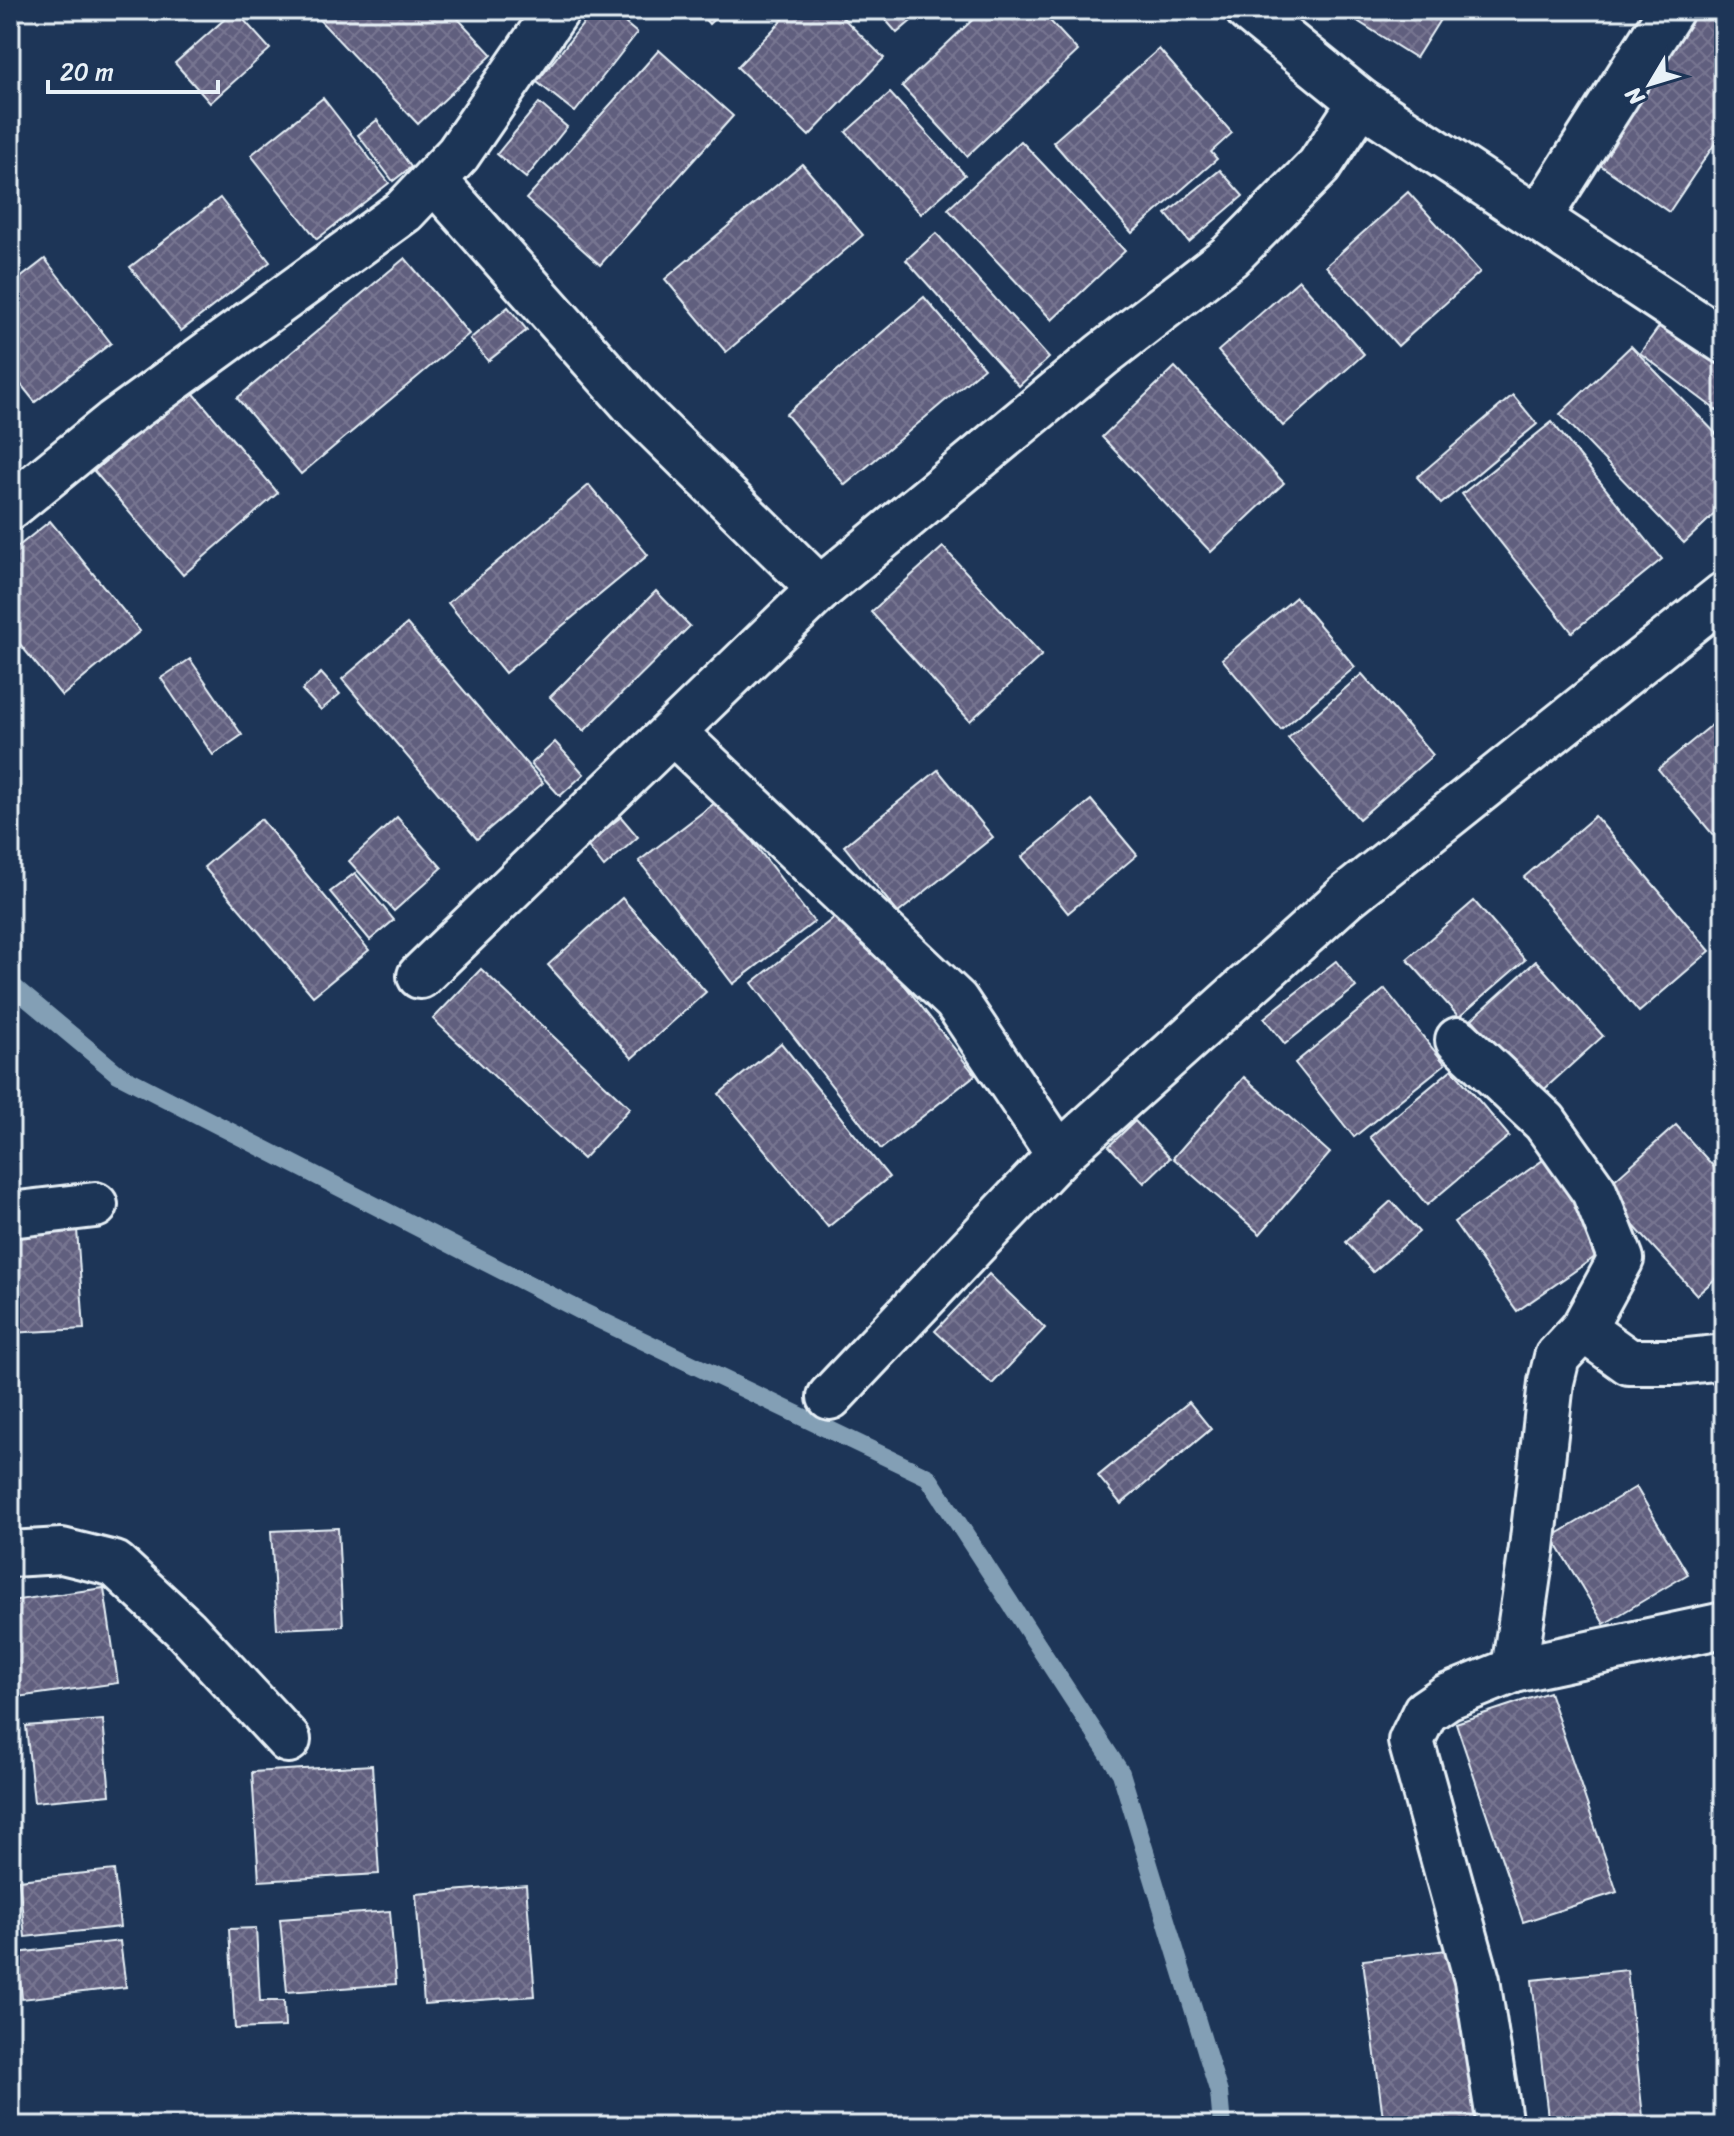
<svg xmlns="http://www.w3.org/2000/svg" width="1734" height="2136" font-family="Sriracha,sans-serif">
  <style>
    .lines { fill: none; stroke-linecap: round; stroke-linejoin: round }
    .stream { stroke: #839fb5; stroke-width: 18 }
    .building { fill: url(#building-cross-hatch); stroke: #e8f1f8; stroke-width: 2 }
    .street-casing { stroke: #e8f1f8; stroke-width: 50 }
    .street { stroke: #1d3557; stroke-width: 44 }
  </style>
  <defs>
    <pattern id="building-cross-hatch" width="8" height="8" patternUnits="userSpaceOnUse" patternTransform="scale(2)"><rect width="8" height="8" fill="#605e7e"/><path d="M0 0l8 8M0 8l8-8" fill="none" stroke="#777691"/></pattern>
  </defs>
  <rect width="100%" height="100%" fill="#1d3557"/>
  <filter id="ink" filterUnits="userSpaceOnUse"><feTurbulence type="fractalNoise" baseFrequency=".0125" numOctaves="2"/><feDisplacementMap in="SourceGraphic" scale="16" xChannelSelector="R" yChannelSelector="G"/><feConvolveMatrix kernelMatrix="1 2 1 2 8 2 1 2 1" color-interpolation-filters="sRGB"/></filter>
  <g filter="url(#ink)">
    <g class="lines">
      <path class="stream" d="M 10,984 L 118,1074 L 583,1312 L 928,1477 L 1121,1773 L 1219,2093 L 1222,2126"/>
    </g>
    <g class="building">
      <path d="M 235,10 L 270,49 L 210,103 L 175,63 Z"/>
      <path d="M 310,10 L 450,10 L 492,55 L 418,124 Z"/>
      <path d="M 594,10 L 609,10 L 637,33 L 575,112 L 537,82 Z"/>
      <path d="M 697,10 L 724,10 L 709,24 Z"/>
      <path d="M 792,10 L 835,10 L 884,58 L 809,136 L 737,67 Z"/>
      <path d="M 877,10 L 924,10 L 897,33 Z"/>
      <path d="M 983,10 L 1040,10 L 1078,51 L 967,156 L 902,86 Z"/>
      <path d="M 1340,10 L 1446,10 L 1416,58 Z"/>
      <path d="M 1686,10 L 1724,10 L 1724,130 L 1669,212 L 1587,156 Z"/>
      <path d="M 1159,49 L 1232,133 L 1211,152 L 1217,159 L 1132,233 L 1053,142 Z"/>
      <path d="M 659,50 L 733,116 L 600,265 L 526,199 Z"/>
      <path d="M 890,93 L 965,175 L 921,214 L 846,132 Z"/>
      <path d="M 323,98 L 389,183 L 317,239 L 251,155 Z"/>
      <path d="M 539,103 L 567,127 L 526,178 L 497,154 Z"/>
      <path d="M 377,120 L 411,167 L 393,181 L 358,135 Z"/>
      <path d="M 1021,141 L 1125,251 L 1052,320 L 948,209 Z"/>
      <path d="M 802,164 L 863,235 L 726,352 L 665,279 Z"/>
      <path d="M 1220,170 L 1243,196 L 1189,242 L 1166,214 Z"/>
      <path d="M 1408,192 L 1480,272 L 1398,346 L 1326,266 Z"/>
      <path d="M 220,198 L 270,262 L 181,331 L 130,267 Z"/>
      <path d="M 936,233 L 1049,358 L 1019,386 L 906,260 Z"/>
      <path d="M 405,258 L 469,334 L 301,474 L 237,398 Z"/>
      <path d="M 45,259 L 111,343 L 35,402 L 10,371 L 10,286 Z"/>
      <path d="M 1299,280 L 1364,354 L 1283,426 L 1218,351 Z"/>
      <path d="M 924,297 L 984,368 L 845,485 L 786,414 Z"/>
      <path d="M 508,307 L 527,330 L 488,361 L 470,339 Z"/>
      <path d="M 1667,316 L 1724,358 L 1724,416 L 1640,353 Z"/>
      <path d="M 1631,346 L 1724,442 L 1724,505 L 1684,543 L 1560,414 Z"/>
      <path d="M 1175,367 L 1284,483 L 1211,552 L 1102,437 Z"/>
      <path d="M 190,389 L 278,493 L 183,575 L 94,471 Z"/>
      <path d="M 1513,395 L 1537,424 L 1441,504 L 1417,477 Z"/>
      <path d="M 10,408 L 18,418 L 10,424 Z"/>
      <path d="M 1552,422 L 1662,559 L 1572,632 L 1462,494 Z"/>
      <path d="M 589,485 L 648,555 L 505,673 L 448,603 Z"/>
      <path d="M 50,521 L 140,631 L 62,696 L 10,632 L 10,553 Z"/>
      <path d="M 943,547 L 1042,655 L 970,721 L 871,612 Z"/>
      <path d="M 656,591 L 690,626 L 584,731 L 550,697 Z"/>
      <path d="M 1296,597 L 1355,667 L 1281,730 L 1222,659 Z"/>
      <path d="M 407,624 L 543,783 L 477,839 L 342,679 Z"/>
      <path d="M 190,659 L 242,735 L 213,755 L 161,678 Z"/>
      <path d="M 321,673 L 340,694 L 321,710 L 302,690 Z"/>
      <path d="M 1362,674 L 1433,755 L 1359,819 L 1288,738 Z"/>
      <path d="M 1724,715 L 1724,848 L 1658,769 Z"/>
      <path d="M 555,742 L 584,774 L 560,796 L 531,764 Z"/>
      <path d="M 938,770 L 993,837 L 898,913 L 844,846 Z"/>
      <path d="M 720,799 L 814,922 L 733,984 L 639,861 Z"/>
      <path d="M 1091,800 L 1137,855 L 1068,913 L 1022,857 Z"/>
      <path d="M 1595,816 L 1710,951 L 1639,1012 L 1524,877 Z"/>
      <path d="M 397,817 L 442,868 L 394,911 L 349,861 Z"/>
      <path d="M 621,817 L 638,837 L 604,867 L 586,844 Z"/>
      <path d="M 261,819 L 369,950 L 313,996 L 204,867 Z"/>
      <path d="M 355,873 L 394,920 L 370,940 L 330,892 Z"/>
      <path d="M 622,898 L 706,992 L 632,1058 L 548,965 Z"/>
      <path d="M 1474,901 L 1525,960 L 1459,1017 L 1407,959 Z"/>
      <path d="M 845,909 L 975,1075 L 881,1149 L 752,983 Z"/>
      <path d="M 1336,961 L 1356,987 L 1285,1044 L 1264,1018 Z"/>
      <path d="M 1536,961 L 1603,1036 L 1539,1094 L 1472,1019 Z"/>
      <path d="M 481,969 L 630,1108 L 583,1159 L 433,1019 Z"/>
      <path d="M 1385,989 L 1445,1064 L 1354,1137 L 1295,1063 Z"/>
      <path d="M 781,1043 L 889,1177 L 828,1227 L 719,1094 Z"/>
      <path d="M 1452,1069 L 1509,1136 L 1427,1205 L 1370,1137 Z"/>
      <path d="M 1244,1077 L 1330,1153 L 1260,1234 L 1173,1158 Z"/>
      <path d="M 1135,1121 L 1170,1158 L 1144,1183 L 1109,1146 Z"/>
      <path d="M 1676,1125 L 1724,1178 L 1724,1271 L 1697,1295 L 1602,1191 Z"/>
      <path d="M 1546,1158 L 1608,1248 L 1517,1311 L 1454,1222 Z"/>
      <path d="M 1391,1201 L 1419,1232 L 1373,1272 L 1346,1242 Z"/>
      <path d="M 76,1215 L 84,1329 L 10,1333 L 10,1219 Z"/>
      <path d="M 989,1274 L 1045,1328 L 992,1384 L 935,1331 Z"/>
      <path d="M 10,1396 L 19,1486 L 10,1487 Z"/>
      <path d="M 1189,1402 L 1211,1429 L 1121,1504 L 1098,1476 Z"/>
      <path d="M 1636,1487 L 1688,1574 L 1604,1624 L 1552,1537 Z"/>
      <path d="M 338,1528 L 343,1626 L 277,1629 L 271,1531 Z"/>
      <path d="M 104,1588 L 118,1683 L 10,1698 L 10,1601 Z"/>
      <path d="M 1549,1692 L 1617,1892 L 1523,1922 L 1456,1723 Z"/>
      <path d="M 103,1720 L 110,1795 L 34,1802 L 26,1726 Z"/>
      <path d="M 372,1765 L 379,1874 L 259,1881 L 252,1772 Z"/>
      <path d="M 114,1870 L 120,1927 L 25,1937 L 19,1880 Z"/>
      <path d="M 526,1885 L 535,1996 L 424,2004 L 416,1894 Z"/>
      <path d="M 390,1911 L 396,1984 L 287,1992 L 280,1919 Z"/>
      <path d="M 256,1928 L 260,2001 L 284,2001 L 285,2027 L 235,2029 L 229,1929 Z"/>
      <path d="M 120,1941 L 126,1987 L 22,1999 L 17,1953 Z"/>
      <path d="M 1463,1948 L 1484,2126 L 1384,2126 L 1363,1960 Z"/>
      <path d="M 1627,1970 L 1644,2126 L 1549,2126 L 1532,1980 Z"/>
    </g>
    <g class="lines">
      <g class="street-casing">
        <g id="street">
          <path d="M 1248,10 L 1361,102 L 1724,341"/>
          <path d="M 434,180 L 639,411 L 820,589"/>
          <path d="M 1538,219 L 1671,10"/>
          <path d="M 10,507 L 113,423 L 404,211 L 458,154 L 557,10"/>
          <path d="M 673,732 L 956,1001 L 1059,1155"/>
          <path d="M 420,976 L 820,589 L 1102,355 L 1230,256 L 1319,166 L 1361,102"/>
          <path d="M 1458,1040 L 1545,1122 L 1594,1191 L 1621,1259 L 1583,1329 L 1557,1357 L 1551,1382 L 1532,1548 L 1514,1670"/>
          <path d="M 10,1215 L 95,1205"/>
          <path d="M 1583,1329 L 1629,1362 L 1678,1362 L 1724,1357"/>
          <path d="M 830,1397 L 1059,1155 L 1347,896 L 1724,595"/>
          <path d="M 10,1554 L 62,1551 L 115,1564 L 185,1629 L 288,1740"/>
          <path d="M 1500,2126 L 1477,1980 L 1411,1741 L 1425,1712 L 1447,1697 L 1514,1670 L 1724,1625"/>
        </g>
      </g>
      <use href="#street" class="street"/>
    </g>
  </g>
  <rect width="1734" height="2136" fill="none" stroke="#1d3557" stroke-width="40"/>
  <rect x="20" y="20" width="1694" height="2096" fill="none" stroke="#e8f1f8" stroke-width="3" filter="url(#ink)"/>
  <g transform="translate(1650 84) rotate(232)" stroke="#1d3557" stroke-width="6" paint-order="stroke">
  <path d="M0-6L14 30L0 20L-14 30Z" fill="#e8f1f8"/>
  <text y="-12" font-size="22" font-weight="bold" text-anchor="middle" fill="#e8f1f8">N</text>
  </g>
  <path d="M48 80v12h170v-12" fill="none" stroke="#e8f1f8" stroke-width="4"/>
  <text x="60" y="80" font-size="24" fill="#e8f1f8" stroke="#1d3557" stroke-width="6" paint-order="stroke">20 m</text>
</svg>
